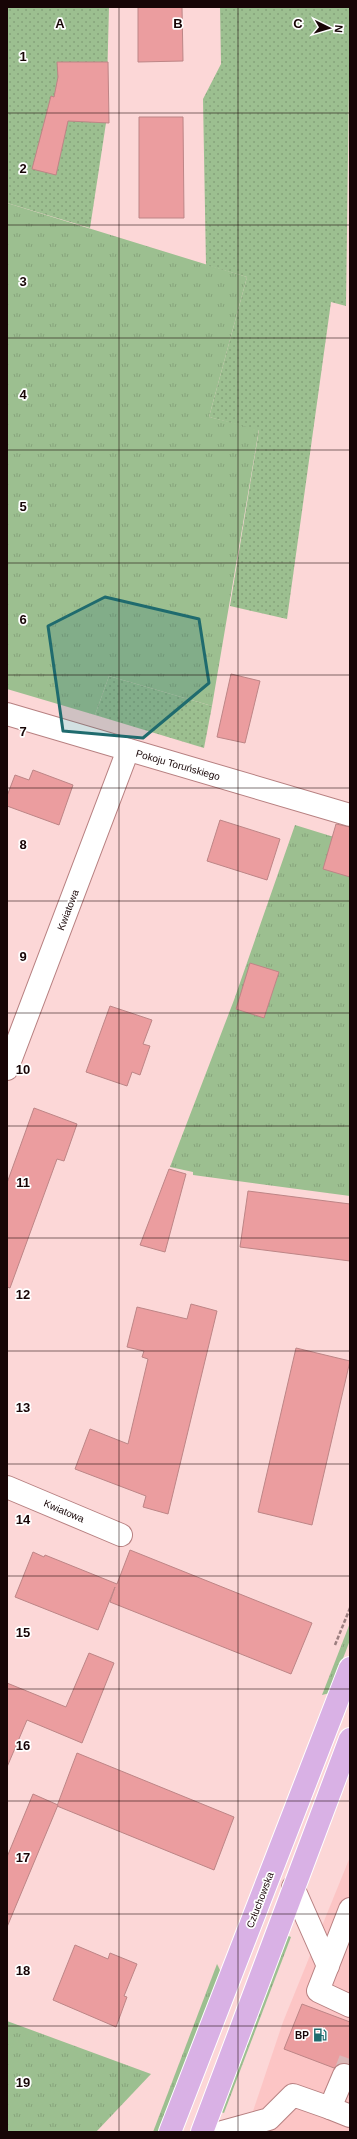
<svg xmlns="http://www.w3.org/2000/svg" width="357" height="2139" font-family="Arial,sans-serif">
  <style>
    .built { fill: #fcc5c5 }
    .grass { fill: url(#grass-tufts) }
    .garden { fill: url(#garden-dots) }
    .building { fill: #eb9d9f; stroke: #bd8586 }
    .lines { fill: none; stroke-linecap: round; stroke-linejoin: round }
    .minor-tunnel { stroke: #dab8b8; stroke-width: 22; stroke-dasharray: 22 11; stroke-linecap: butt }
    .minor-casing { stroke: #b78081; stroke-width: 24 }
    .major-casing { stroke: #fff; stroke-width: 24 }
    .path { stroke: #9b7e7f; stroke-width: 2.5; stroke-dasharray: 4 2; stroke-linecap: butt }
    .minor { stroke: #fff; stroke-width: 22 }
    .major { stroke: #d9b1e5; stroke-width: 22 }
    .marked { fill: #1f6b6e; fill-opacity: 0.2; stroke: #1f6b6e; stroke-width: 3; stroke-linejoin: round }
    .grid { fill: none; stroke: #170506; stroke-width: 1; stroke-opacity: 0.55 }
    .labels { text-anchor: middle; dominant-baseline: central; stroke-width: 3.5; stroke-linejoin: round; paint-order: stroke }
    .street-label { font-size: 10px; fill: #170506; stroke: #fff }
    .poi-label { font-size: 10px; font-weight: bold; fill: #170506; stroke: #fff; text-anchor: end }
    .grid-label { font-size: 13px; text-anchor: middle; font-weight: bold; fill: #170506; stroke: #fff; stroke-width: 3.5; stroke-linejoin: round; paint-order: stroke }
  </style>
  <defs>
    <pattern id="grass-tufts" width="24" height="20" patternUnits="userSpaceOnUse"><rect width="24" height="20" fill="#9cbf90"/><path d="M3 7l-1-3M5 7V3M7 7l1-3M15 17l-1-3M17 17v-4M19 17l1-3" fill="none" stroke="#86a37b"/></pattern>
    <pattern id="garden-dots" width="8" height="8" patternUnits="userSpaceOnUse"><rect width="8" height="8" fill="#9cbf90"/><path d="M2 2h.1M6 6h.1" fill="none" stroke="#86a37b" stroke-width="1.8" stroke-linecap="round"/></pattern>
  </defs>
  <rect width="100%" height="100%" fill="#fcd7d7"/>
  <path class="built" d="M 350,1857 L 350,2132 L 246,2132 L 283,2022 Z"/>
  <g class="grass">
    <path d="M 7,203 L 247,277 L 209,417 L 259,429 L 212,706 L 109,676 L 95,715 L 7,689 Z"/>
    <path d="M 295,825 L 350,842 L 350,1196 L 193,1175 L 193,1172 L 170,1167 L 234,1000 Z"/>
    <path d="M 350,1623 L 350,1640 L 330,1693 L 322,1695 Z"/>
    <path d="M 286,1935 L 291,1937 L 224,2113 L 218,2111 Z"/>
    <path d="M 217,1964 L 221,1972 L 158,2132 L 153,2132 Z"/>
    <path d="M 7,2021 L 151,2074 L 96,2132 L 7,2132 Z"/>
  </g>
  <g class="garden">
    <path d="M 7,7 L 109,7 L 106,123 L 90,228 L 7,203 Z"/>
    <path d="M 220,7 L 350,7 L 346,306 L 331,302 L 287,619 L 230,606 L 259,430 L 209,417 L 247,277 L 206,265 L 203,99 L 221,64 Z"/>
    <path d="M 109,676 L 212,706 L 204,748 L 95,715 Z"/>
  </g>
  <g class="building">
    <path d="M 138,7 L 182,7 L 183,61 L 138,62 Z"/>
    <path d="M 57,62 L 108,62 L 109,123 L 68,121 L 56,175 L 32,169 L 51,96 L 54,97 L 58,77 Z"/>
    <path d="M 139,117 L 183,117 L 184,218 L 139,218 Z"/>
    <path d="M 231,674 L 260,681 L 245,743 L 217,737 Z"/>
    <path d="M 33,770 L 73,785 L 59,825 L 7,806 L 7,796 L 15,775 L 29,780 Z"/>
    <path d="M 220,820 L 280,839 L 267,880 L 207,861 Z"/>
    <path d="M 336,824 L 350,827 L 350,877 L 323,869 Z"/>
    <path d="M 250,963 L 279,972 L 264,1018 L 236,1009 Z"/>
    <path d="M 110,1006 L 152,1020 L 143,1044 L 150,1046 L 140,1075 L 132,1072 L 127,1086 L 86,1072 Z"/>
    <path d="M 34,1108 L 77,1124 L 64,1161 L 57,1159 L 10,1288 L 7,1287 L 7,1183 Z"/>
    <path d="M 169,1169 L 186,1174 L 165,1252 L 140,1245 Z"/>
    <path d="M 248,1191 L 350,1204 L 350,1261 L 240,1247 Z"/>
    <path d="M 191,1304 L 217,1311 L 168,1514 L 143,1507 L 146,1496 L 75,1469 L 90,1429 L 128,1444 L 148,1359 L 142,1357 L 144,1351 L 127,1347 L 137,1307 L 187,1319 Z"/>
    <path d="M 296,1348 L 350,1361 L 312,1525 L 258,1512 Z"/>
    <path d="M 130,1550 L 312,1623 L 291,1674 L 110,1602 L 115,1587 L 98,1630 L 15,1597 L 33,1552 L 44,1557 L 45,1555 L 117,1584 Z"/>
    <path d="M 89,1653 L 114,1663 L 82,1743 L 27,1720 L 7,1767 L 7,1683 L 66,1707 Z"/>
    <path d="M 77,1753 L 234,1817 L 214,1870 L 57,1806 Z"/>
    <path d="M 33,1794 L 58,1805 L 7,1927 L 7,1857 Z"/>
    <path d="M 75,1945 L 108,1959 L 110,1953 L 137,1964 L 124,1996 L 127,1997 L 116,2027 L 53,2000 Z"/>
    <path d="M 302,2004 L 350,2022 L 350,2064 L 342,2063 L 334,2068 L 284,2049 Z"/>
  </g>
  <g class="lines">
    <path class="minor-tunnel" d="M 344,2075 L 350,2059"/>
    <g class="minor-casing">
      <g id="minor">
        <path d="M 7,714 L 350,815"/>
        <path d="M 7,1069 L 128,750"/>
        <path d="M 7,1487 L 121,1535"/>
        <path d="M 293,1887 L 328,1966"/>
        <path d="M 350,1909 L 318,1991 L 350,2006"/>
        <path d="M 330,2108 L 350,2116"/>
        <path d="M 222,2132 L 269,2119 L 293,2095 L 330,2108 L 344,2075"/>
      </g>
    </g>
    <g class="major-casing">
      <g id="major">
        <path d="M 170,2132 L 350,1668"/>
        <path d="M 202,2132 L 350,1739"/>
      </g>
    </g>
    <path class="path" d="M 335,1645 L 350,1608"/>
    <use href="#minor" class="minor"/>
    <use href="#major" class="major"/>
  </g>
  <path class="marked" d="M 105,597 L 199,619 L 209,683 L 143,738 L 63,731 L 48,626 Z"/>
  <path class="grid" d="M 119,7 L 119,2132M 238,7 L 238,2132M 7,113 L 350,113M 7,225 L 350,225M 7,338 L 350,338M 7,450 L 350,450M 7,563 L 350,563M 7,675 L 350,675M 7,788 L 350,788M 7,901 L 350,901M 7,1013 L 350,1013M 7,1126 L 350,1126M 7,1238 L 350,1238M 7,1351 L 350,1351M 7,1464 L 350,1464M 7,1576 L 350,1576M 7,1689 L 350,1689M 7,1801 L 350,1801M 7,1914 L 350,1914M 7,2026 L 350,2026"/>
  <defs>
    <g id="fuel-bare" transform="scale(1.08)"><path d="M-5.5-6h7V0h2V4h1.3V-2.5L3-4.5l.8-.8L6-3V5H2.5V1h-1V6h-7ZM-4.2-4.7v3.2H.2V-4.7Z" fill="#1f6b6e" stroke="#fff" stroke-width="2.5" paint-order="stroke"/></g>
  </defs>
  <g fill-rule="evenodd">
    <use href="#fuel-bare" x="320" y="2035"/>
  </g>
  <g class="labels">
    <g class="street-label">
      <text transform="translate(178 765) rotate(16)">Pokoju Toruńskiego</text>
      <text transform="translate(68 910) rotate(-69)">Kwiatowa</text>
      <text transform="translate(64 1511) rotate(23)">Kwiatowa</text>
      <text transform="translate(260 1900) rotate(-69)">Człuchowska</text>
    </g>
    <g class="poi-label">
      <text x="309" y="2035">BP</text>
    </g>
  </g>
  <g class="grid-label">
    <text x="60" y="28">A</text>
    <text x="178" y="28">B</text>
    <text x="298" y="28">C</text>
    <text x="23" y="61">1</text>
    <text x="23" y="173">2</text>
    <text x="23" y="286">3</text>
    <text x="23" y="399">4</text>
    <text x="23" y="511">5</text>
    <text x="23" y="624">6</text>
    <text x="23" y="736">7</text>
    <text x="23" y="849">8</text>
    <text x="23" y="961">9</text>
    <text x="23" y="1074">10</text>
    <text x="23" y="1187">11</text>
    <text x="23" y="1299">12</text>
    <text x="23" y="1412">13</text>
    <text x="23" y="1524">14</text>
    <text x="23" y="1637">15</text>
    <text x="23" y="1750">16</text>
    <text x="23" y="1862">17</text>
    <text x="23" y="1975">18</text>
    <text x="23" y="2087">19</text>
  </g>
  <rect width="357" height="2139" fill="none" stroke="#170506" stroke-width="16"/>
  <g transform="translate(329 28) rotate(95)" stroke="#ffffff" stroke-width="3" paint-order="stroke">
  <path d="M0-3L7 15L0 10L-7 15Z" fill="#170506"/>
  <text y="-6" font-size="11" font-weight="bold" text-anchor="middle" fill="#170506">N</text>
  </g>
</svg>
